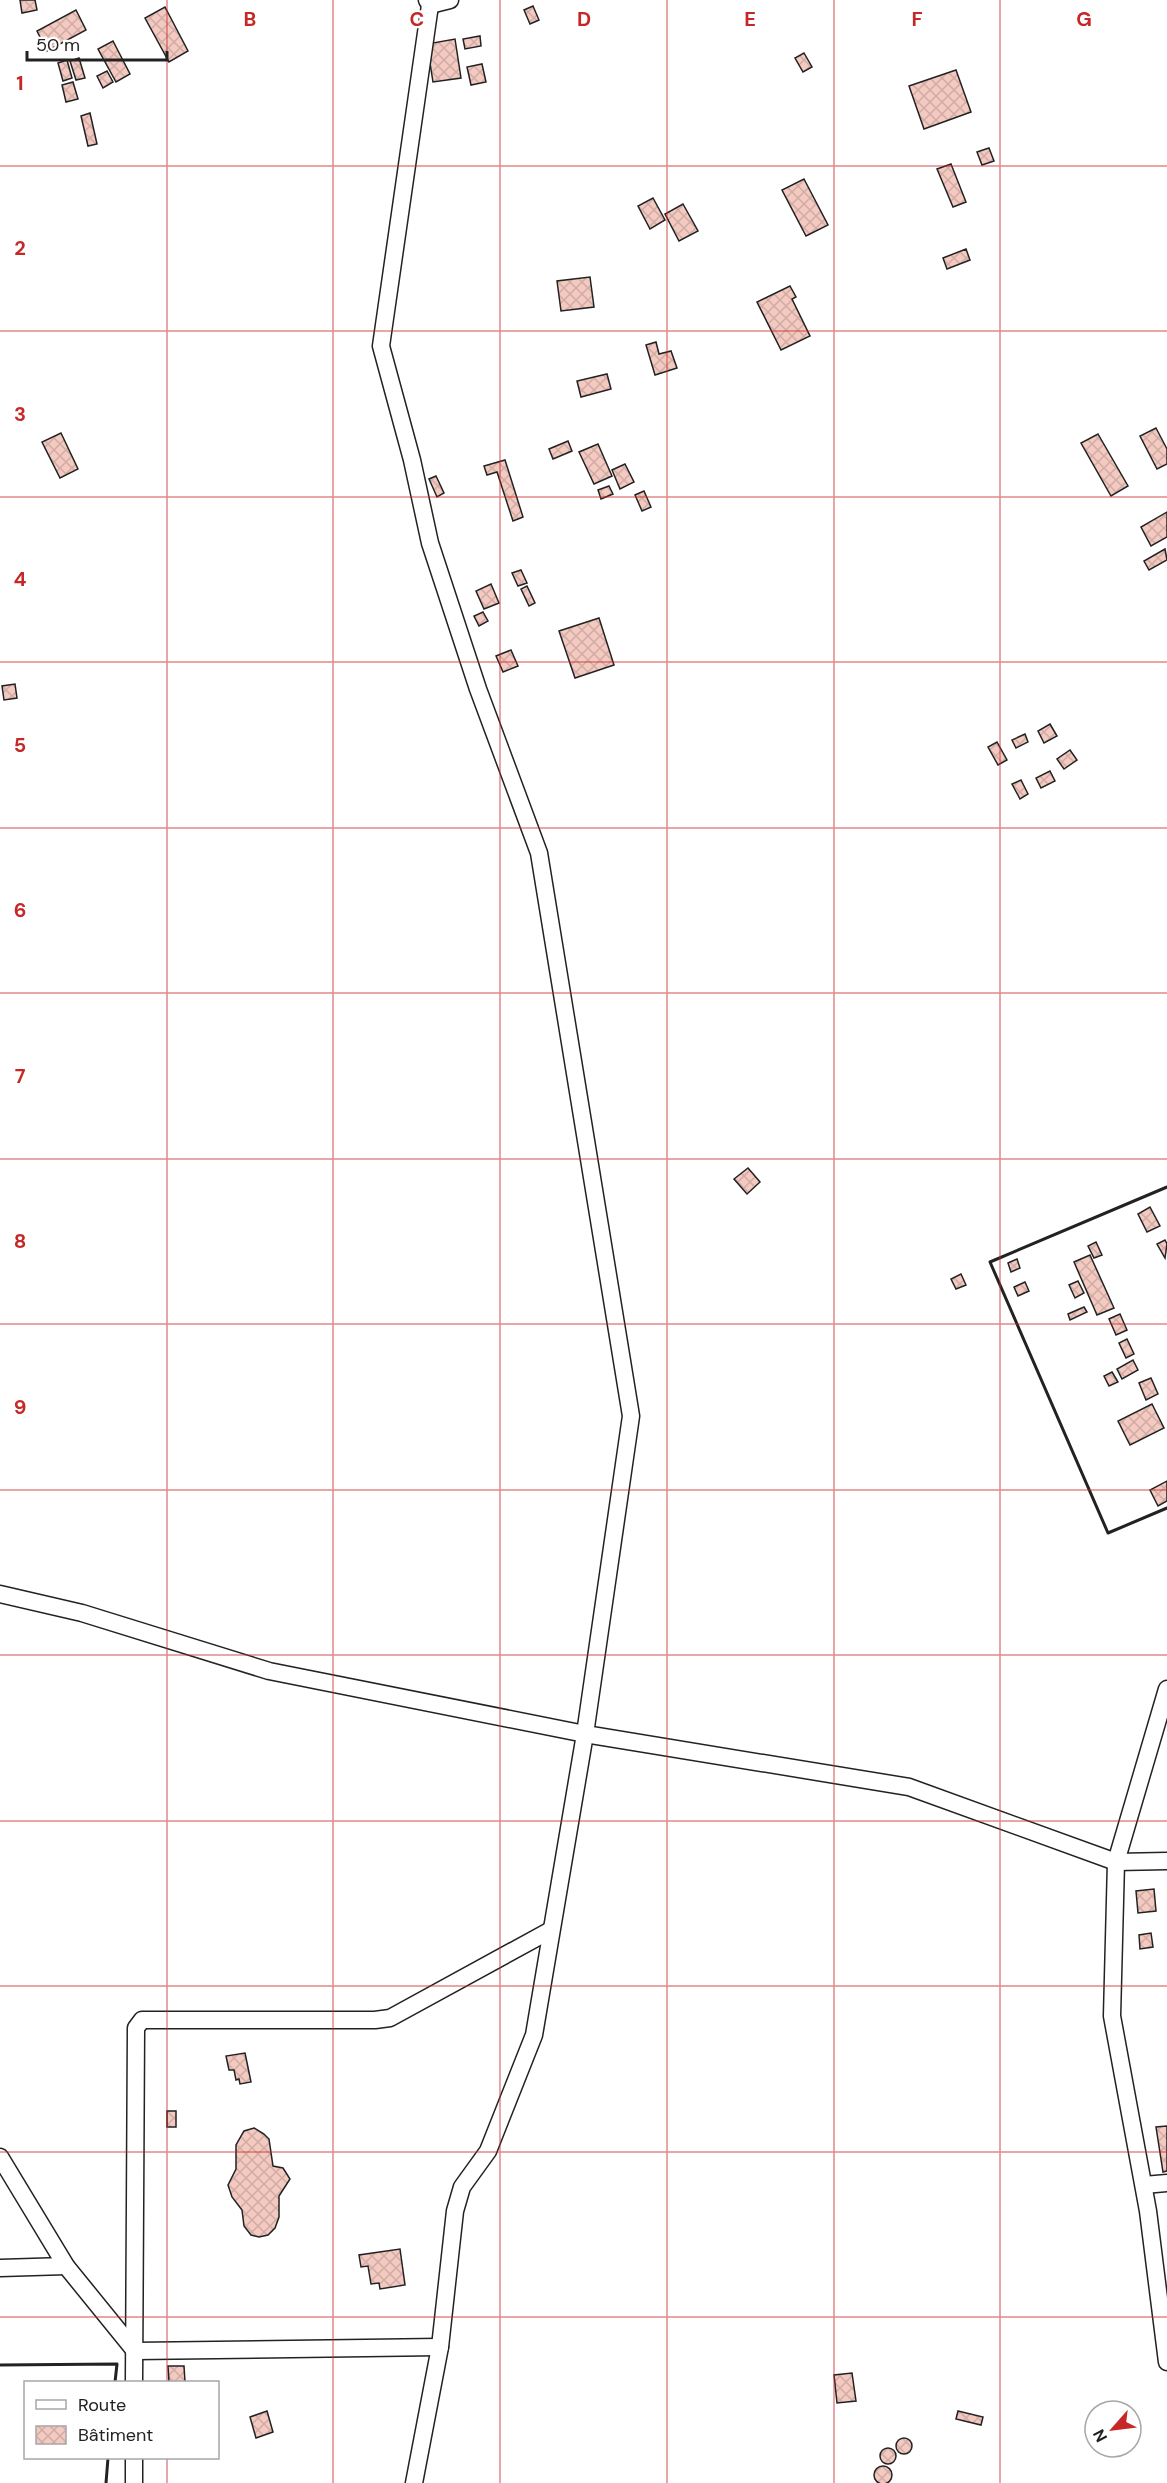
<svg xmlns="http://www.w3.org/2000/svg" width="1167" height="2483" font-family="'DM Sans',sans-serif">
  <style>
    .building { fill: url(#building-cross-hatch); stroke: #222; stroke-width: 1.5 }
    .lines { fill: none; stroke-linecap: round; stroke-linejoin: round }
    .minor-casing { stroke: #222; stroke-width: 19 }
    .minor { stroke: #fff; stroke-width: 16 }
    .wall { stroke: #222; stroke-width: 3 }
    .grid { fill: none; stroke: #c62828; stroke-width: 1.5; stroke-opacity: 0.55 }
    .grid-label { font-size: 20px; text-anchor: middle; font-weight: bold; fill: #c62828; stroke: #fff; stroke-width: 4.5; stroke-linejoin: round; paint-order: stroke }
  </style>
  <defs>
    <pattern id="building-cross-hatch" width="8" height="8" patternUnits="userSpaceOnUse" patternTransform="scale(1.5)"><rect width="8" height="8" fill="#f3c9c0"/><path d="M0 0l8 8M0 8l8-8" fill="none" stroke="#d0aca5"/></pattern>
  </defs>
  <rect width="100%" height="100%" fill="#fff"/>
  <g class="building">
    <path d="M 20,0 L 35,0 L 37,10 L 22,13 Z"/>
    <path d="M 533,6 L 539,20 L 530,24 L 524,10 Z"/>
    <path d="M 165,7 L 188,51 L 169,62 L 145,18 Z"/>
    <path d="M 76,10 L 86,30 L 47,51 L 37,31 Z"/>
    <path d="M 480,36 L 481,46 L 465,49 L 463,39 Z"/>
    <path d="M 455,39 L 461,78 L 433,82 L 427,44 Z"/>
    <path d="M 113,41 L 130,74 L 116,82 L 98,49 Z"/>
    <path d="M 804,53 L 812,67 L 803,72 L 795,58 Z"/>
    <path d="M 79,58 L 85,78 L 76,80 L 70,61 Z"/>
    <path d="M 67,60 L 72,78 L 63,81 L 58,63 Z"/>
    <path d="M 482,64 L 486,82 L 471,85 L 467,67 Z"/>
    <path d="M 956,70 L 971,112 L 924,129 L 909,86 Z"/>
    <path d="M 107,71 L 113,82 L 103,88 L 97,76 Z"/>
    <path d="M 73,82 L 78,99 L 66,102 L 62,85 Z"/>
    <path d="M 90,113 L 97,144 L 88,146 L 81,116 Z"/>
    <path d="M 989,148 L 994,161 L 982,165 L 977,152 Z"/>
    <path d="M 951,164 L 966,202 L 953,207 L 937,169 Z"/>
    <path d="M 804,179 L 828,225 L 806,236 L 782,190 Z"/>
    <path d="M 653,198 L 665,220 L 650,229 L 638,206 Z"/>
    <path d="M 683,204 L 698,231 L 679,241 L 665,214 Z"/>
    <path d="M 966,249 L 970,260 L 947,269 L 943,258 Z"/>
    <path d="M 590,277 L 594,307 L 561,311 L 557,281 Z"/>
    <path d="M 790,286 L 796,297 L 792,299 L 810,336 L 781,350 L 757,302 Z"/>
    <path d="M 656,342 L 659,354 L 671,351 L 677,368 L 655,375 L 646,345 Z"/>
    <path d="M 607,374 L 611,389 L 581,397 L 577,381 Z"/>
    <path d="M 1156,428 L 1167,449 L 1167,464 L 1157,469 L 1140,436 Z"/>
    <path d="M 61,433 L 78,469 L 60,478 L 42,442 Z"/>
    <path d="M 1098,434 L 1128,486 L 1111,496 L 1081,443 Z"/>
    <path d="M 568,441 L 572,451 L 553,459 L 549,449 Z"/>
    <path d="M 598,444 L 612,476 L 594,484 L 579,452 Z"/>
    <path d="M 505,460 L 523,517 L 513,521 L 497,472 L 487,475 L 484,466 Z"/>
    <path d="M 625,464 L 634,482 L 620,489 L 612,470 Z"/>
    <path d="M 436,476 L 444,493 L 437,497 L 429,479 Z"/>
    <path d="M 609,486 L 613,494 L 601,499 L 598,490 Z"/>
    <path d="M 644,491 L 651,507 L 642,511 L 635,495 Z"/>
    <path d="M 1167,512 L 1167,537 L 1151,546 L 1141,527 Z"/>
    <path d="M 1165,549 L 1167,560 L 1149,570 L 1144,561 Z"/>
    <path d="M 521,570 L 527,583 L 518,586 L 512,573 Z"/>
    <path d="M 491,584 L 499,603 L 484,609 L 476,591 Z"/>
    <path d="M 527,586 L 535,603 L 529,606 L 521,589 Z"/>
    <path d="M 483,612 L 488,621 L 479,626 L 474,616 Z"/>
    <path d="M 599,618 L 614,665 L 575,678 L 559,631 Z"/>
    <path d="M 511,650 L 518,666 L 503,672 L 496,656 Z"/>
    <path d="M 15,684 L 17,698 L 4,700 L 2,686 Z"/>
    <path d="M 1050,724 L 1057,736 L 1044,743 L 1038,731 Z"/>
    <path d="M 1025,734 L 1028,742 L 1016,748 L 1012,740 Z"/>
    <path d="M 997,742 L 1007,760 L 998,765 L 988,747 Z"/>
    <path d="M 1070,750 L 1077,760 L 1064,769 L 1057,759 Z"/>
    <path d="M 1050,771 L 1055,781 L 1041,788 L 1036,778 Z"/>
    <path d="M 1021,780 L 1028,794 L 1020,799 L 1012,784 Z"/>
    <path d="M 748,1168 L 760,1182 L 747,1194 L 734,1179 Z"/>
    <path d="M 1150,1207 L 1160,1226 L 1147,1232 L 1138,1214 Z"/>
    <path d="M 1165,1240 L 1167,1244 L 1165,1258 L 1157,1244 Z"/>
    <path d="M 1096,1242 L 1102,1255 L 1094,1258 L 1088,1246 Z"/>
    <path d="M 1090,1255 L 1114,1308 L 1097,1315 L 1074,1262 Z"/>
    <path d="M 1017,1259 L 1020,1268 L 1011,1272 L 1008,1263 Z"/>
    <path d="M 961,1274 L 966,1285 L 956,1289 L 951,1279 Z"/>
    <path d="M 1078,1281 L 1084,1293 L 1075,1298 L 1069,1285 Z"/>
    <path d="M 1025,1282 L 1029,1291 L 1018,1296 L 1014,1287 Z"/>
    <path d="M 1084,1307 L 1087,1312 L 1070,1320 L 1068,1314 Z"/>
    <path d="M 1120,1314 L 1127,1330 L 1116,1335 L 1109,1319 Z"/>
    <path d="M 1127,1339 L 1134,1354 L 1126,1358 L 1119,1343 Z"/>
    <path d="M 1133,1360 L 1138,1370 L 1122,1379 L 1117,1369 Z"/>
    <path d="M 1112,1372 L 1118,1382 L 1109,1386 L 1104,1376 Z"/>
    <path d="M 1151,1378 L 1158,1394 L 1146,1400 L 1139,1383 Z"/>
    <path d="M 1152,1404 L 1164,1428 L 1130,1445 L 1118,1421 Z"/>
    <path d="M 1167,1481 L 1167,1501 L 1158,1506 L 1150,1490 Z"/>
    <path d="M 1154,1889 L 1156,1911 L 1138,1913 L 1136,1891 Z"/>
    <path d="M 1151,1933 L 1153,1947 L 1140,1949 L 1139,1935 Z"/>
    <path d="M 245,2053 L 251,2082 L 240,2084 L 239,2079 L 236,2080 L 234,2070 L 229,2070 L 226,2056 Z"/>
    <rect x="167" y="2111" width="9" height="16"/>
    <path d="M 1167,2126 L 1167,2171 L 1163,2172 L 1156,2127 Z"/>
    <path d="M 254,2128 L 264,2134 L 269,2139 L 273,2166 L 283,2168 L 290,2179 L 279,2196 L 279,2217 L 275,2228 L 268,2235 L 259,2237 L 251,2235 L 244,2226 L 242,2210 L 232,2197 L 228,2185 L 236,2169 L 236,2145 L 244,2131 Z"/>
    <path d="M 400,2249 L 405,2285 L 380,2289 L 379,2283 L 371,2284 L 368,2266 L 361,2267 L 359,2255 Z"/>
    <path d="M 168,2366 L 184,2366 L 185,2382 L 169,2382 Z"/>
    <path d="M 852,2373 L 856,2401 L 837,2403 L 834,2375 Z"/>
    <path d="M 267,2411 L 273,2432 L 256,2438 L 250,2417 Z"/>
    <path d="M 958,2411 L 983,2417 L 981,2425 L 956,2419 Z"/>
    <circle cx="904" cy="2446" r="8"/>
    <circle cx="888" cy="2456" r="8"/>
    <circle cx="883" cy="2475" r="9"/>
  </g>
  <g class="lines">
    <g class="minor-casing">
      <g id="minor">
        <path d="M 430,5 L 450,0"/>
        <path d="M 0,1594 L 82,1613 L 269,1671 L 585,1734 L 909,1787 L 1116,1862 L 1167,1861"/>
        <path d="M 1167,1689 L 1116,1862 L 1112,2016 L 1148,2211 L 1167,2362"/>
        <path d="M 0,2157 L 66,2266 L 135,2351 L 440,2347"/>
        <path d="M 1144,2185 L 1167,2183"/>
        <path d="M 0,2268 L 66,2266"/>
        <path d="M 134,2382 L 136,2028 L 142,2020 L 375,2020 L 390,2018 L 551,1930"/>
        <path d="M 134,2483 L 134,2458"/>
        <path d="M 414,2483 L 440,2347 L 455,2211 L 462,2187 L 488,2151 L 534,2035 L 585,1734 L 631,1416 L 539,853 L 478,689 L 430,543 L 412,460 L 381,346 L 430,5 L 427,0"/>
      </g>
    </g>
    <use href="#minor" class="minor"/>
    <g class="wall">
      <path d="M 1167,1187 L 990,1262 L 1108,1533 L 1167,1508"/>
      <path d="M 0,2365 L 117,2364 L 115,2382"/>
      <path d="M 106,2483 L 108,2458"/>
    </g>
  </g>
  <path class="grid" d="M 167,0 L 167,2382M 333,0 L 333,2483M 500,0 L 500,2483M 667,0 L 667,2483M 834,0 L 834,2483M 1000,0 L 1000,2483M 0,166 L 1167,166M 0,331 L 1167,331M 0,497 L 1167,497M 0,662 L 1167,662M 0,828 L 1167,828M 0,993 L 1167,993M 0,1159 L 1167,1159M 0,1324 L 1167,1324M 0,1490 L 1167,1490M 0,1655 L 1167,1655M 0,1821 L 1167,1821M 0,1986 L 1167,1986M 0,2152 L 1167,2152M 0,2317 L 1167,2317M 167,2458 L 167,2483"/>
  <g class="grid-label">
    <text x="250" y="26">B</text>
    <text x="417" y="26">C</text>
    <text x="584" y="26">D</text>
    <text x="750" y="26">E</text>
    <text x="917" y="26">F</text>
    <text x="1084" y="26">G</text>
    <text x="20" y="90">1</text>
    <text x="20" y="255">2</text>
    <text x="20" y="421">3</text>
    <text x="20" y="586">4</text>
    <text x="20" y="752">5</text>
    <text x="20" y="917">6</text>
    <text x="20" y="1083">7</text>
    <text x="20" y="1248">8</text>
    <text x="20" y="1414">9</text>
  </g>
  <rect x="24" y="2381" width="195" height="78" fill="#ffffff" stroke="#a7a7a7" stroke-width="1.5"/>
  <rect x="36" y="2400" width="30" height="9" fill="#ffffff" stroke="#a7a7a7" stroke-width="1.5"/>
  <text x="78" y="2411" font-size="18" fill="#222222">Route</text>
  <rect x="36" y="2426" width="30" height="18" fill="url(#building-cross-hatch)" stroke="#a7a7a7" stroke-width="1.5"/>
  <text x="78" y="2441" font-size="18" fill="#222222">Bâtiment</text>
  <g transform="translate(1113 2429) rotate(242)"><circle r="28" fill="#ffffff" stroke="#a7a7a7" stroke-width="1.5"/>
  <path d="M0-4.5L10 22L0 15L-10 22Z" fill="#c62828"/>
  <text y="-9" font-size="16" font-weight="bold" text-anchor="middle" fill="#222222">N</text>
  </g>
  <path d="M27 51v9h140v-9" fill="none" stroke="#222222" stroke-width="3"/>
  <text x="36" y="51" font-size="18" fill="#222222" stroke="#ffffff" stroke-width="4.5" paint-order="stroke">50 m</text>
</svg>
